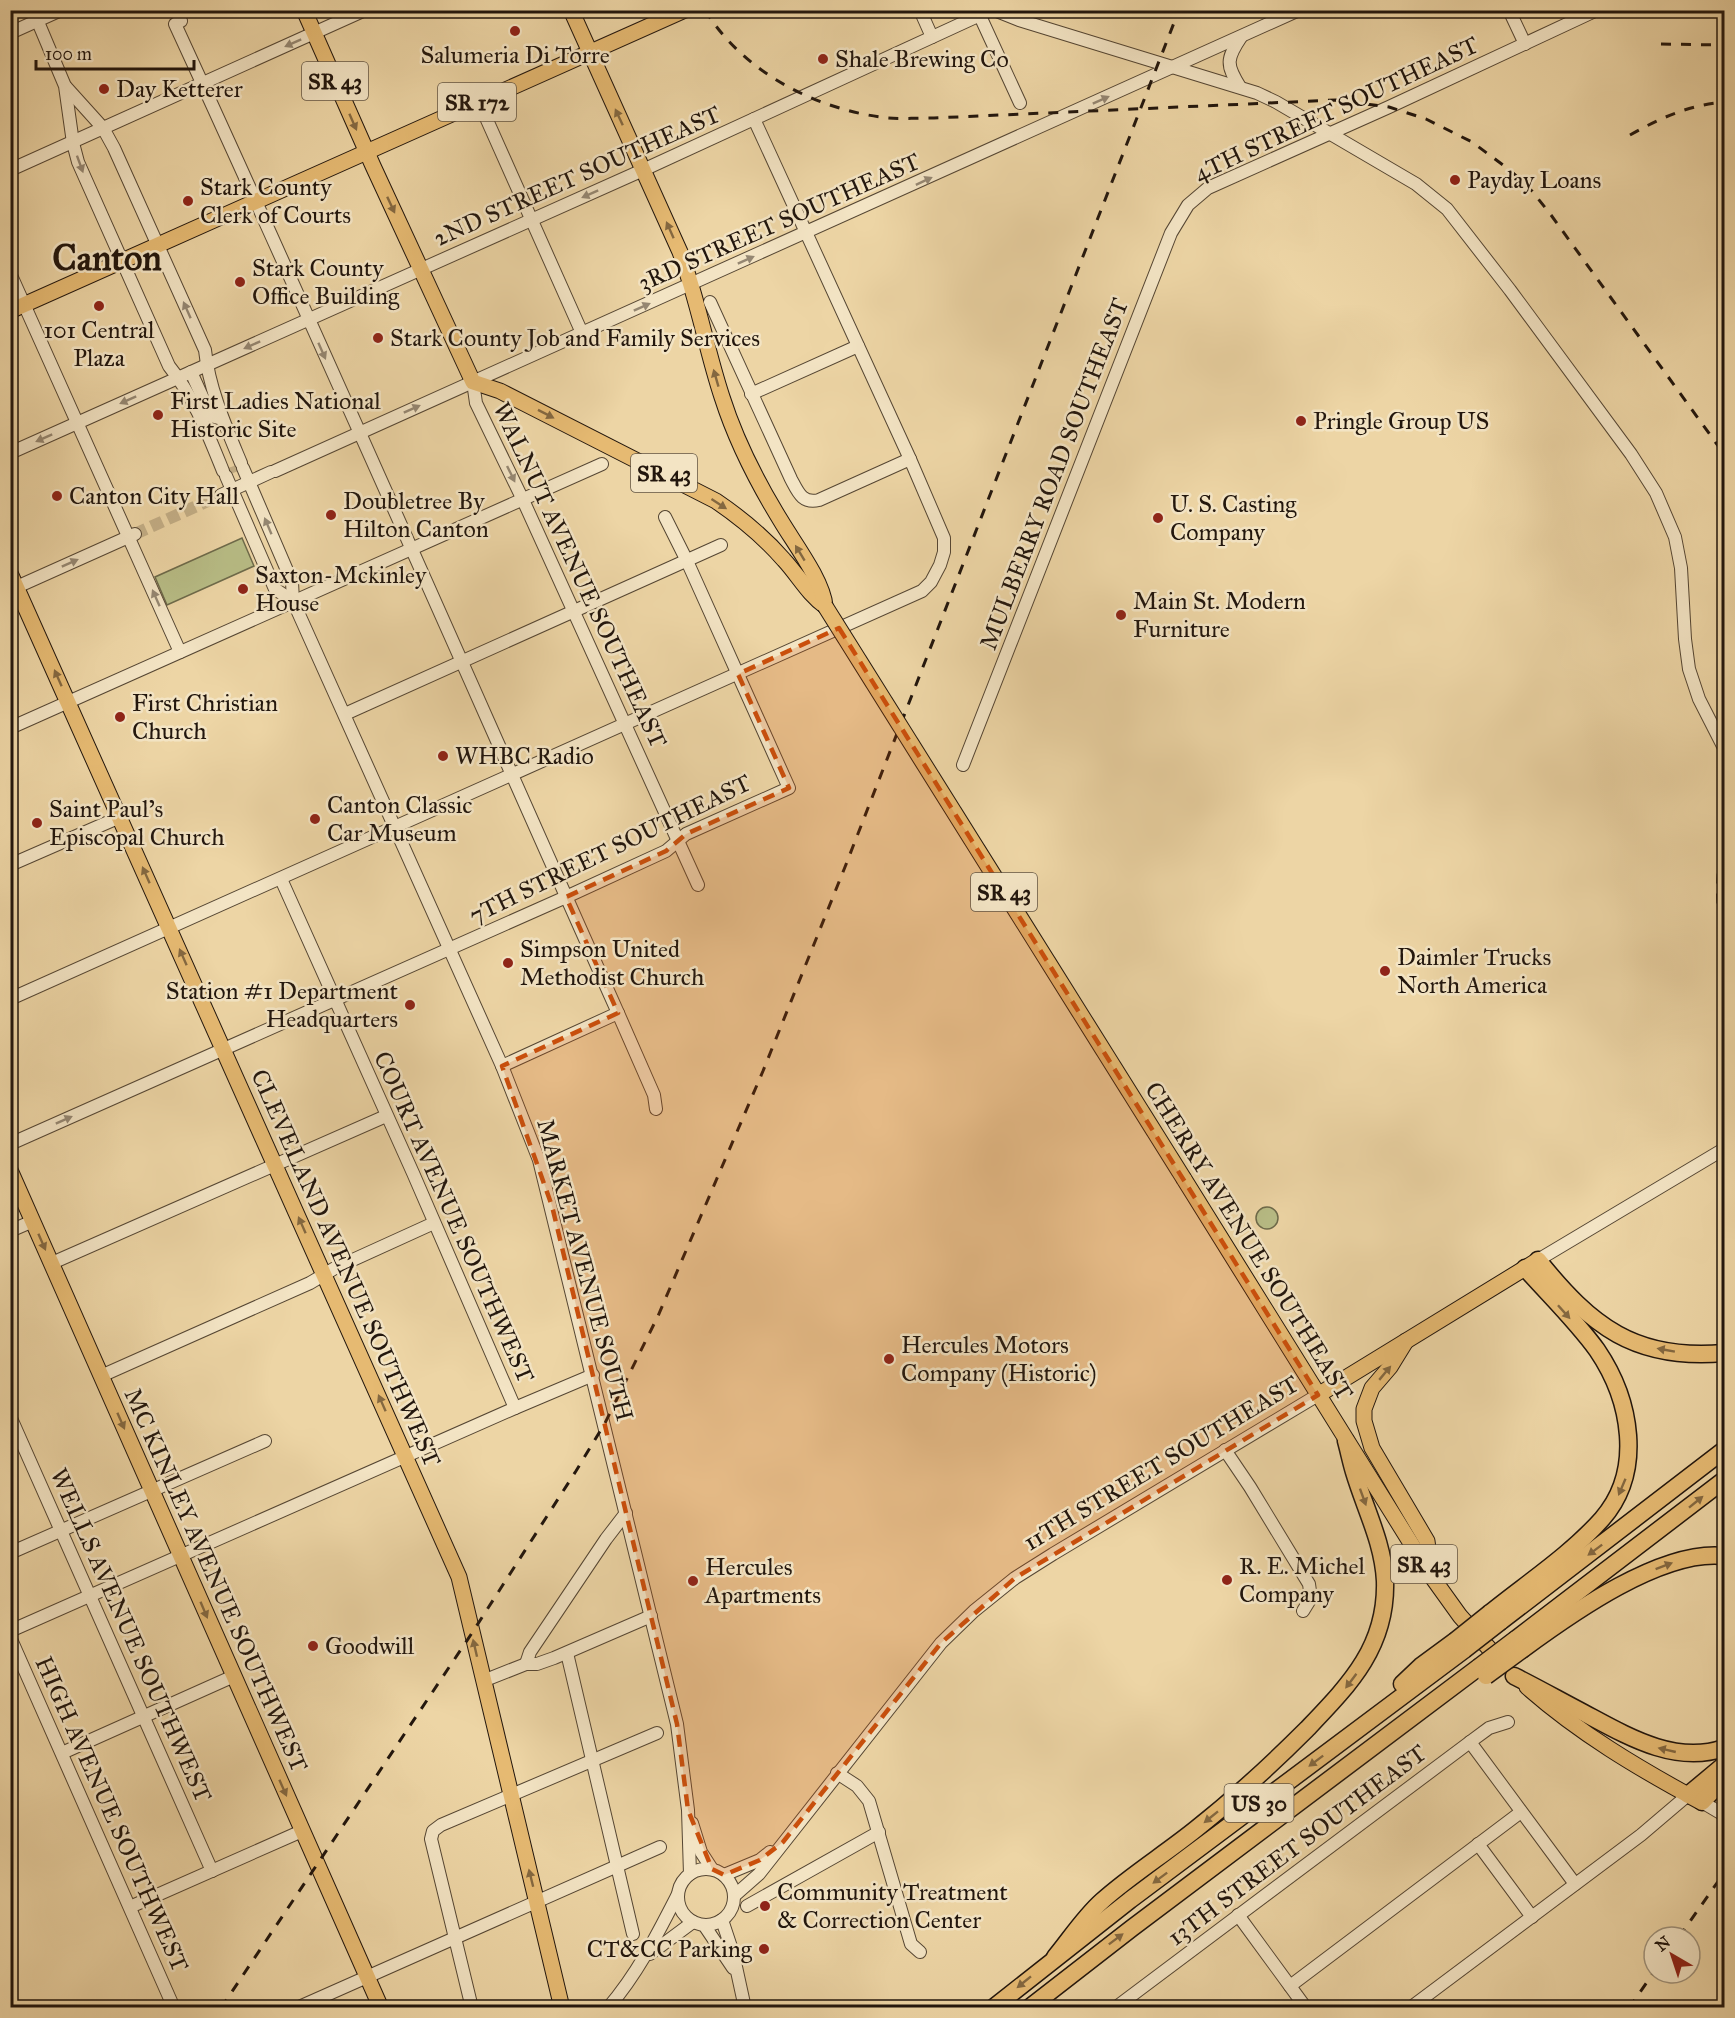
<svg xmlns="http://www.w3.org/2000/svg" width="1735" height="2018" font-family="'IM FELL Great Primer',serif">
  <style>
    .green { fill: #b8bd86; stroke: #6d6a4a; stroke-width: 1.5 }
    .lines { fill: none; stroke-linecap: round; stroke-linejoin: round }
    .minor-tunnel { stroke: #c4af87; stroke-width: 12; stroke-dasharray: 12 6; stroke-linecap: butt }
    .minor-casing { stroke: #554633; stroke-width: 14 }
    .major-casing { stroke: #22160d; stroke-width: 17 }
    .highway-casing { stroke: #22160d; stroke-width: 19 }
    .minor { stroke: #f3e4c4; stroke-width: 12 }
    .major { stroke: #e6ba72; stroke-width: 15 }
    .highway { stroke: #e6ba72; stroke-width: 16 }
    .rail { stroke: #22160d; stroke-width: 3; stroke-dasharray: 10 10; stroke-linecap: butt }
    .major-bridge-casing { stroke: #22160d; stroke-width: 17; stroke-linecap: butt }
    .highway-bridge-casing { stroke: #22160d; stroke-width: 19; stroke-linecap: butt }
    .major-bridge { stroke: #e6ba72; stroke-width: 15 }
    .highway-bridge { stroke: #e6ba72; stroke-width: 16 }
    .oneway { fill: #958772 }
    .oneway2 { fill: #846840 }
    .marked { fill: #ca4f0c; fill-opacity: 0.2; stroke: #ca4f0c; stroke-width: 4.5; stroke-dasharray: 12 8; stroke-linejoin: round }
    .poi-dot { fill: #8f2418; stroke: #f3e4c4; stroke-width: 2 }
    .labels { text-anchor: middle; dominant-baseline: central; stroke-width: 5; stroke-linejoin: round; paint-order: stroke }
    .shield { fill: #f3e4c4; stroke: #615444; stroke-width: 1.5 }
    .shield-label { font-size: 22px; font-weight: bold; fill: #22160d }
    .poi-label { font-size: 24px; fill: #22160d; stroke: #f3e4c4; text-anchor: start }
    .street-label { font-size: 24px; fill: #22160d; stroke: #f3e4c4 }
    .town-label { font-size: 36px; font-weight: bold; fill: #22160d; stroke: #f3e4c4 }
  </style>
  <rect width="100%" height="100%" fill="#edd5a5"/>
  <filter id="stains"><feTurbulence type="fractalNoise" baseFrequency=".00333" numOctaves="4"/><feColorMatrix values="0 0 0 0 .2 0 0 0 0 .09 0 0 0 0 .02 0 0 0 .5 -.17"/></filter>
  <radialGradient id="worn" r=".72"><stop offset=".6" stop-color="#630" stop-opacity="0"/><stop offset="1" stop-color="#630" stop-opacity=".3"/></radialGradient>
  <g class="green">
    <path d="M 242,538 L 254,566 L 167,605 L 155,577 Z"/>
    <circle cx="1267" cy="1218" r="11"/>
  </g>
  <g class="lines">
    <g class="minor-tunnel">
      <path d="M 231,467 L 233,473"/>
      <path d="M 135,534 L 221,495"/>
    </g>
    <g class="minor-casing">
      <g id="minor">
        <path d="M 33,10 L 65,86 L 73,143 L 78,162 L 169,366 C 194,397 208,434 223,471"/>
        <path d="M 920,10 L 932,37"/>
        <path d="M 994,10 L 1019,20 L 1257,93 L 1276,102 L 1416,184 L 1447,209 L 1510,290 L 1631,454 L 1656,493 L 1675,537 L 1681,568 L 1685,639 L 1689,669 L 1699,699 L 1724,748"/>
        <path d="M 1509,10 L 1525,44"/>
        <path d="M 980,16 L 1020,103"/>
        <path d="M 181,21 L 175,24 C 326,352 471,684 618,1013 L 654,1095 L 656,1109"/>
        <path d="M 10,33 L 61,10"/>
        <path d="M 66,87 L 103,128 L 114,148 L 205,350 C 209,389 226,427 241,463"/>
        <path d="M 1240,87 C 1226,65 1226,59 1241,37"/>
        <path d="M 479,102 L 582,333"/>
        <path d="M 10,170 L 365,10"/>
        <path d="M 10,273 L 180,652"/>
        <path d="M 710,302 L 791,479 C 798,492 802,504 819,500 L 910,459"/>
        <path d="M 191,372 L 211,416 L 222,419"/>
        <path d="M 473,382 L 476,403 L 523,500 L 698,885"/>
        <path d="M 751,394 L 858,346"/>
        <path d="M 10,453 L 643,170 L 991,10"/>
        <path d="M 243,468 L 292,582 L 293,601 L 502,1066 L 539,1160 L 677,1724 L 688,1810 L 690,1874"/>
        <path d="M 275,471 L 1299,10"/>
        <path d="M 226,476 L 275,589 L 293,601"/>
        <path d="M 221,495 L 271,472"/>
        <path d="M 10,590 L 135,534"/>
        <path d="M 345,714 L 721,545"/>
        <path d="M 10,728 L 602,464"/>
        <path d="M 963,765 L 1171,233 L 1188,205 L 1208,188 L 1389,107 L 1597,10"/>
        <path d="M 10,865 L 120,817"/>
        <path d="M 281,879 L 413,1173 L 515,1408"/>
        <path d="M 10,999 L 922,591 L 931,582 L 940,565 L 944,552 L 944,538 L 910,459 L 754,119"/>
        <path d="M 502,1066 L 618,1013"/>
        <path d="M 10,1144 L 566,897 L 666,851 L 686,834 L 789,788 L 687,561 L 665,517"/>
        <path d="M 10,1231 L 33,1221"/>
        <path d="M 1538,1260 L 1724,1149"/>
        <path d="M 52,1263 L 386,1116"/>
        <path d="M 101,1376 L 310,1283 L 335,1268 L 434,1223"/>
        <path d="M 10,1416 L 212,1871"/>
        <path d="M 1225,1450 L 1250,1487 L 1309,1584 L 1311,1598 L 1303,1611"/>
        <path d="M 10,1553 L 265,1441"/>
        <path d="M 10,1631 L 515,1408 L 593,1375"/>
        <path d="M 10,1637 L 174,2008"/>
        <path d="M 567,1653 L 633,1934"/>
        <path d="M 526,1664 L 530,1652 L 606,1539 L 626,1513"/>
        <path d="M 483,1681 L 526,1664 L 537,1664 L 554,1658 L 651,1616"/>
        <path d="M 1470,1742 L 1575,1884"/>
        <path d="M 62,1753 L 234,1676"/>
        <path d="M 837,1773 L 857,1786 L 869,1801 L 911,1944 L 920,1952"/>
        <path d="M 1702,1802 L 1724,1815"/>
        <path d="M 692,1823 L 701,1852 L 712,1869"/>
        <path d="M 1478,1844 L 1532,1917"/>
        <circle cx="706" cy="1897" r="28"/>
        <path d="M 724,1875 L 760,1860 L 770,1852"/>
        <path d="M 734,1896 L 759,1874 L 941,1643 L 974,1611 L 1015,1578 L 1053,1554 L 1318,1395"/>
        <path d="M 747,1906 L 879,1832"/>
        <path d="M 130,1907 L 302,1831"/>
        <path d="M 1238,1915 L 1306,2008"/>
        <path d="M 722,1920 L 733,1953 L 745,2008"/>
        <path d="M 704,1925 L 733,1968"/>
        <path d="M 650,1954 L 693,1922"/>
        <path d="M 1290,1986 L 1521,1812"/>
        <path d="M 297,2008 L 660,1847"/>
        <path d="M 472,2008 L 431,1839 L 433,1831 L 441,1825 L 657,1733"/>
        <path d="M 608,2008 C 638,1973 657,1935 678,1894"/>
        <path d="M 1115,2008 L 1470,1742 L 1489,1728 L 1508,1722"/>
        <path d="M 1410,2008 L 1641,1835 L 1688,1795"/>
      </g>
    </g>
    <g class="major-casing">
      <g id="major">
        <path d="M 304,10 L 373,166 L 473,382 L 500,391 L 716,501 C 741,518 764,537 784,560 C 798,575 808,594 825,606"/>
        <path d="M 571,10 L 680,252 C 698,299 706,349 722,397 C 736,441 757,482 781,521 C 794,543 823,581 825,606"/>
        <path d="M 10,311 L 685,10"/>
        <path d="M 10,573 L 459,1577 L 562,2008"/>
        <path d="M 10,1170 L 381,2008"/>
        <path d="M 1184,1179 L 1432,1577 L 1460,1616 L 1503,1664"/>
        <path d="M 1406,1341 L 1390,1367 L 1372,1388 L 1364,1409 L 1364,1421 L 1372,1448 L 1427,1541 L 1431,1571"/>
        <path d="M 1318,1395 L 1535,1262"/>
        <path d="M 1527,1687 C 1579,1733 1638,1768 1699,1801"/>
      </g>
    </g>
    <g class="highway-casing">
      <g id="highway">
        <path d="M 1538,1260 C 1591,1326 1635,1361 1724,1353"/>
        <path d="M 1490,1613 C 1527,1583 1570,1555 1602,1519 C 1644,1471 1631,1400 1597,1350 C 1576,1321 1549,1295 1525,1268"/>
        <path d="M 1500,1622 L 1724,1450"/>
        <path d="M 1516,1639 L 1724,1480"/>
        <path d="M 1523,1649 C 1572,1613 1662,1549 1724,1556"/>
        <path d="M 1514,1676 C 1538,1688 1561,1701 1584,1713 C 1627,1736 1675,1765 1724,1748"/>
        <path d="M 1402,1684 L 1421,1666 L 1455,1641"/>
        <path d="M 1688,1795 L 1724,1765"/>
        <path d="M 1702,1802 L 1724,1779"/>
        <path d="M 1055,1957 C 1070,1939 1084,1917 1102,1901 C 1131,1875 1165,1854 1196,1829 C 1235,1798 1272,1764 1307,1729 C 1349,1685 1387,1647 1385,1581 C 1383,1542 1365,1509 1354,1472 C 1351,1462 1349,1452 1346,1441"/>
        <path d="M 993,2008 L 1130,1900 L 1464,1650"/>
        <path d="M 1029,2008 L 1132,1928 L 1479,1667"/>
      </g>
    </g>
    <use href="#minor" class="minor"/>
    <use href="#major" class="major"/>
    <use href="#highway" class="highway"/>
    <g class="rail">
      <path d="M 705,10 C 743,72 816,110 888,118 C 903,119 919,118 934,118 L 1336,100 L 1389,107 L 1426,119 L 1472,142 L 1511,171 L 1532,191 L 1551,215 L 1724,454"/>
      <path d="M 1661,44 L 1724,45"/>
      <path d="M 1630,135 C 1660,118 1689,105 1724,102"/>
      <path d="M 1724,834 C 1715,872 1716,912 1724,951"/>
      <path d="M 1679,1937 L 1724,1873"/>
      <path d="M 221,2008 L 472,1633 L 576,1471 L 605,1423 L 658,1316 L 763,1071 L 845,867 L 1179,10"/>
      <path d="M 1629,2008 L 1654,1972"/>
    </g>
    <g class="major-bridge-casing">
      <path id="major-bridge" d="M 825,606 L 1184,1179"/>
    </g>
    <g class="highway-bridge-casing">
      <g id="highway-bridge">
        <path d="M 1455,1641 L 1490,1613"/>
        <path d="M 1464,1650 L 1500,1622"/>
        <path d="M 1479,1667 L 1516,1639"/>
        <path d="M 1486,1676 L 1523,1649"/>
      </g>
    </g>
    <use href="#major-bridge" class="major-bridge"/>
    <use href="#highway-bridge" class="highway-bridge"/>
  </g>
  <defs><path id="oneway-solid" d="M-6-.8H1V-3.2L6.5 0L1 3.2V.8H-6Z" transform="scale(1.5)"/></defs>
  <g class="oneway">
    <use href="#oneway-solid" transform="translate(293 43) rotate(156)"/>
    <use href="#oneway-solid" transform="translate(1101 100) rotate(-24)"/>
    <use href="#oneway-solid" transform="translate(80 164) rotate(70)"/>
    <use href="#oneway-solid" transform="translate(924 181) rotate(-25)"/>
    <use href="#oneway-solid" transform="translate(590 194) rotate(156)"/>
    <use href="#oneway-solid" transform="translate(746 260) rotate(-24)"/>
    <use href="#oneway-solid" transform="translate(642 307) rotate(-24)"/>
    <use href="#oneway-solid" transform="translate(187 310) rotate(-114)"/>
    <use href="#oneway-solid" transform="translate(252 345) rotate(156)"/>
    <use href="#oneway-solid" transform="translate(322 351) rotate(66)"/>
    <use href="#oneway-solid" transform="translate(128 400) rotate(156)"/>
    <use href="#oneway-solid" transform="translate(412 409) rotate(-24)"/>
    <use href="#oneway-solid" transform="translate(44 438) rotate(156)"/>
    <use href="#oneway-solid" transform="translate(511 474) rotate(64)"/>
    <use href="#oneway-solid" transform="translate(268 526) rotate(-113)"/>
    <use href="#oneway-solid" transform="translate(70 563) rotate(-24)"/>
    <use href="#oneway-solid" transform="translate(156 598) rotate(-114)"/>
    <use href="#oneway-solid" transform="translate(64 1120) rotate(-24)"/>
  </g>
  <g class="oneway2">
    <use href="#oneway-solid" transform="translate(619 117) rotate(-115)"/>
    <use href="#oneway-solid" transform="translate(353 122) rotate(66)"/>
    <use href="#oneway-solid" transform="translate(391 205) rotate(65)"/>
    <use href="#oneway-solid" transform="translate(670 230) rotate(-114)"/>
    <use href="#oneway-solid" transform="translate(716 378) rotate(-106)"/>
    <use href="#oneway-solid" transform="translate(546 414) rotate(27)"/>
    <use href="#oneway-solid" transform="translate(719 504) rotate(33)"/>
    <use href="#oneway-solid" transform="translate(800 553) rotate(-121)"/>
    <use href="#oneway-solid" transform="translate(58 678) rotate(-114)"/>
    <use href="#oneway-solid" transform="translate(146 875) rotate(-114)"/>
    <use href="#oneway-solid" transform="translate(183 957) rotate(-114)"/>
    <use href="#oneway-solid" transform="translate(302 1225) rotate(-114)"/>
    <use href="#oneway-solid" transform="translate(42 1242) rotate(66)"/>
    <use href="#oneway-solid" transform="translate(1564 1312) rotate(48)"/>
    <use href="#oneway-solid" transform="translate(1666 1350) rotate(-170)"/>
    <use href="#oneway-solid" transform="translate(1385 1373) rotate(-50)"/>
    <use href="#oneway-solid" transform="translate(382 1403) rotate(-114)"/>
    <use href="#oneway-solid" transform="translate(121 1421) rotate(66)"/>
    <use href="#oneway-solid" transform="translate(1622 1487) rotate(113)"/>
    <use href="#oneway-solid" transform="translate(1363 1497) rotate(70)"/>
    <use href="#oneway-solid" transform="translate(1696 1502) rotate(-39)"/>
    <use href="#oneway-solid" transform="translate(1595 1550) rotate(143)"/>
    <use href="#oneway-solid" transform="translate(1664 1566) rotate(-21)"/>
    <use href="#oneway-solid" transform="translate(204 1610) rotate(67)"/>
    <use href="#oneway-solid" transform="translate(475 1648) rotate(-103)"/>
    <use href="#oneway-solid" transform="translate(1351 1681) rotate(127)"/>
    <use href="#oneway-solid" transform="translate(1667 1750) rotate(-167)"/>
    <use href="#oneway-solid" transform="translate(1316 1761) rotate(143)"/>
    <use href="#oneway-solid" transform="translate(283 1788) rotate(66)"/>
    <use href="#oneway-solid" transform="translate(1211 1817) rotate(141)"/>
    <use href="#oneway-solid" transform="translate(531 1878) rotate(-104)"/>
    <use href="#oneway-solid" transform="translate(1160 1878) rotate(143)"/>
    <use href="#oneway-solid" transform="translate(1116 1939) rotate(-37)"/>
    <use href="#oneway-solid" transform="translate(1024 1982) rotate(141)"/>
  </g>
  <path class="marked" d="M 839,628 L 1318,1395 L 1015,1578 L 941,1643 L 783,1842 L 760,1860 L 724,1875 L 712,1869 L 688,1810 L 677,1724 L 552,1206 L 502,1066 L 618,1013 L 566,897 L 666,851 L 686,834 L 789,788 L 738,674 Z"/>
  <g class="poi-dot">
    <circle cx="515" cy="31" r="6"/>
    <circle cx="823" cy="59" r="6"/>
    <circle cx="104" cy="89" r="6"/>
    <circle cx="1455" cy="180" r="6"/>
    <circle cx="188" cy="201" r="6"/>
    <circle cx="240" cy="282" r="6"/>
    <circle cx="99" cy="306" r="6"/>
    <circle cx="378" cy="338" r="6"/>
    <circle cx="158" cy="415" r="6"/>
    <circle cx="1301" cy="421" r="6"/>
    <circle cx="57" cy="496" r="6"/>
    <circle cx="331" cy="515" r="6"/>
    <circle cx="1158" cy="518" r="6"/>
    <circle cx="243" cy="589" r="6"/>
    <circle cx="1121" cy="615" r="6"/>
    <circle cx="120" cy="717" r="6"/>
    <circle cx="443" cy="756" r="6"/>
    <circle cx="315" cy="819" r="6"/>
    <circle cx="37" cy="823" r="6"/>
    <circle cx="508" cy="963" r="6"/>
    <circle cx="1385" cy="971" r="6"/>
    <circle cx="410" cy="1005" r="6"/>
    <circle cx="889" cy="1359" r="6"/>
    <circle cx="1227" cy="1580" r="6"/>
    <circle cx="693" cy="1581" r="6"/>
    <circle cx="313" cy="1646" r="6"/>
    <circle cx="765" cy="1906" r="6"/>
    <circle cx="764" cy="1949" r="6"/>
  </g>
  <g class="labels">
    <g class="shield">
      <rect x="302" y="62" width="66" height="38" rx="4.5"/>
      <rect x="438" y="83" width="78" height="38" rx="4.5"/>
      <rect x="631" y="454" width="66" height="38" rx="4.5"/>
      <rect x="971" y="873" width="66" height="38" rx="4.5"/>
      <rect x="1391" y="1545" width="66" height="38" rx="4.5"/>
      <rect x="1224.5" y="1784" width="69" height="38" rx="4.5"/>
    </g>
    <g class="shield-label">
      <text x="335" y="81">SR 43</text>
      <text x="477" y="102">SR 172</text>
      <text x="664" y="473">SR 43</text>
      <text x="1004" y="892">SR 43</text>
      <text x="1424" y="1564">SR 43</text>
      <text x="1259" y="1803">US 30</text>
    </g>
    <g class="poi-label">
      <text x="515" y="55" text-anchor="middle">Salumeria Di Torre</text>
      <text x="835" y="59">Shale Brewing Co</text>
      <text x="116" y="89">Day Ketterer</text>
      <text x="1467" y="180">Payday Loans</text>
      <text x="200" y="187">Stark County<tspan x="200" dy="28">Clerk of Courts</tspan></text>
      <text x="252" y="268">Stark County<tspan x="252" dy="28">Office Building</tspan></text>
      <text x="99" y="330" text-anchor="middle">101 Central<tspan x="99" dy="28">Plaza</tspan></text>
      <text x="390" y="338">Stark County Job and Family Services</text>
      <text x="170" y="401">First Ladies National<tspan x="170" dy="28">Historic Site</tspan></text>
      <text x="1313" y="421">Pringle Group US</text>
      <text x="69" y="496">Canton City Hall</text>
      <text x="343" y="501">Doubletree By<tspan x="343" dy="28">Hilton Canton</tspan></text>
      <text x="1170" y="504">U. S. Casting<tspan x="1170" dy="28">Company</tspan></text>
      <text x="255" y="575">Saxton-Mckinley<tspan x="255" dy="28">House</tspan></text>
      <text x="1133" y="601">Main St. Modern<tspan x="1133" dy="28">Furniture</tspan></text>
      <text x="132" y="703">First Christian<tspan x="132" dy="28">Church</tspan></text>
      <text x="455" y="756">WHBC Radio</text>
      <text x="327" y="805">Canton Classic<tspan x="327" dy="28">Car Museum</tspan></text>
      <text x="49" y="809">Saint Paul's<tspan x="49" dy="28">Episcopal Church</tspan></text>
      <text x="520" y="949">Simpson United<tspan x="520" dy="28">Methodist Church</tspan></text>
      <text x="1397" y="957">Daimler Trucks<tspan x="1397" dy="28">North America</tspan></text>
      <text x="398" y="991" text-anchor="end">Station #1 Department<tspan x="398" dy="28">Headquarters</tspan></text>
      <text x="901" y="1345">Hercules Motors<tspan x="901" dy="28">Company (Historic)</tspan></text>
      <text x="1239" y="1566">R. E. Michel<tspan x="1239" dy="28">Company</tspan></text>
      <text x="705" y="1567">Hercules<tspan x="705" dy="28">Apartments</tspan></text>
      <text x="325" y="1646">Goodwill</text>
      <text x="777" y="1892">Community Treatment<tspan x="777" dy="28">&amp; Correction Center</tspan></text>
      <text x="752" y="1949" text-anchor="end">CT&amp;CC Parking</text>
    </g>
    <g class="street-label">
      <text transform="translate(1336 109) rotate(-25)">4TH STREET SOUTHEAST</text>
      <text transform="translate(577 176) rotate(-24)">2ND STREET SOUTHEAST</text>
      <text transform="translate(779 222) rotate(-24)">3RD STREET SOUTHEAST</text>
      <text transform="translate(1054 474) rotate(-69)">MULBERRY ROAD SOUTHEAST</text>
      <text transform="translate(580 575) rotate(65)">WALNUT AVENUE SOUTHEAST</text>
      <text transform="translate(610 849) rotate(-26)">7TH STREET SOUTHEAST</text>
      <text transform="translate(454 1217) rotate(66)">COURT AVENUE SOUTHWEST</text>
      <text transform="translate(1249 1241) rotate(58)">CHERRY AVENUE SOUTHEAST</text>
      <text transform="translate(346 1268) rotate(66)">CLEVELAND AVENUE SOUTHWEST</text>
      <text transform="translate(585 1270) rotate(75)">MARKET AVENUE SOUTH</text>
      <text transform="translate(1161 1463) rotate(-31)">11TH STREET SOUTHEAST</text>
      <text transform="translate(216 1580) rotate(66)">MC KINLEY AVENUE SOUTHWEST</text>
      <text transform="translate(131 1635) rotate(66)">WELLS AVENUE SOUTHWEST</text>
      <text transform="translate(112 1814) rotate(66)">HIGH AVENUE SOUTHWEST</text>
      <text transform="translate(1297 1845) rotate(-37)">13TH STREET SOUTHEAST</text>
    </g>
    <g class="town-label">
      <text x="107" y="258">Canton</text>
    </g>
  </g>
  <rect width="1735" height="2018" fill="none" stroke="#edd5a5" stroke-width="36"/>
  <rect x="12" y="12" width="1711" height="1994" fill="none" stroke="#22160d" stroke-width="3"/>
  <rect x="18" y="18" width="1699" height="1982" fill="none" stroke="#22160d" stroke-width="1.5"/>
  <g transform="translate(1672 1955) rotate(321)"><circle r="28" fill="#f3e4c4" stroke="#9f927b" stroke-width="1.5"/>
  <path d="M0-4.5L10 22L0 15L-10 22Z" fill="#8f2418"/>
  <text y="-9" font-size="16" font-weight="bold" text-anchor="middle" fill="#22160d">N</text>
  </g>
  <path d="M36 60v9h158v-9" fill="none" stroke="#22160d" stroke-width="3"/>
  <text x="45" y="60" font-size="18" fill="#22160d" stroke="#f3e4c4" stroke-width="4.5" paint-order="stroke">100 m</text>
  <rect width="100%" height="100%" filter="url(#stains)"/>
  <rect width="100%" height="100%" fill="url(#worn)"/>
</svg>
